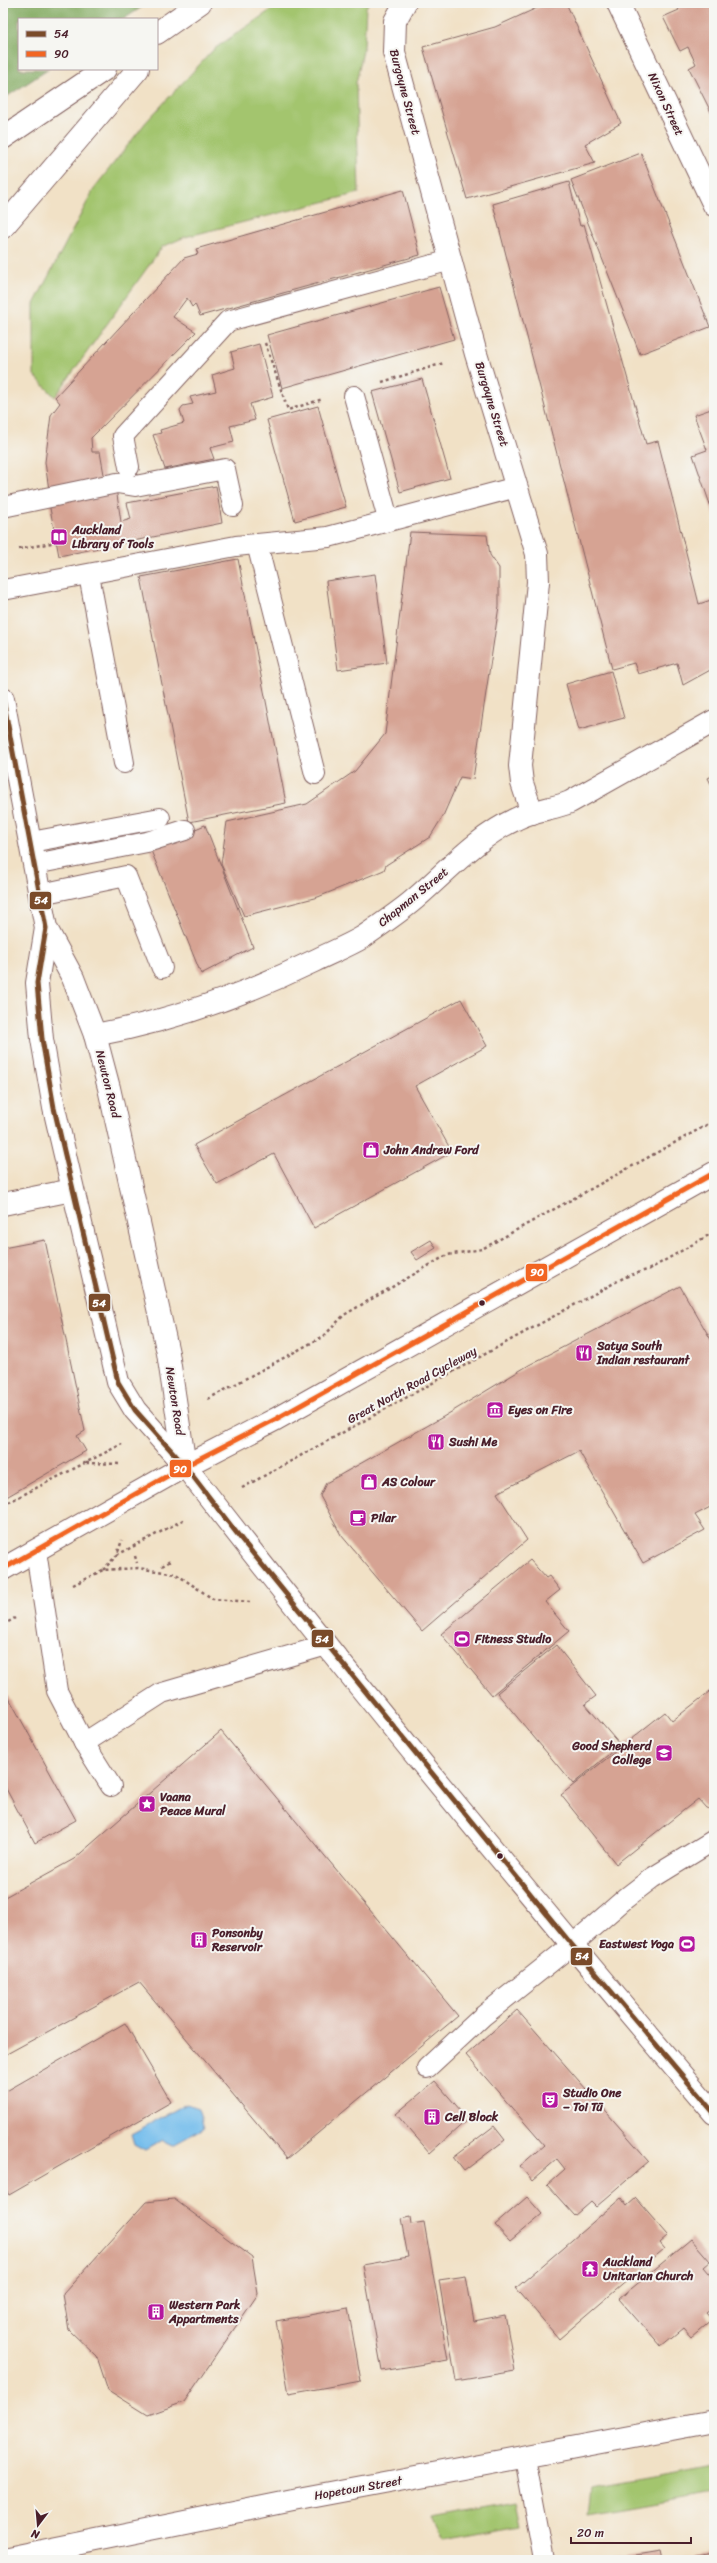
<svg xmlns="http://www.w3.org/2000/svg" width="717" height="2563" font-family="Sriracha,sans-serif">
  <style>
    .green { fill: #a3c56e; stroke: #76724c }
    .forest { fill: #82aa61; stroke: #666446 }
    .water { fill: #74bdec; stroke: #5f6e8c }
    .building { fill: #d6a393 }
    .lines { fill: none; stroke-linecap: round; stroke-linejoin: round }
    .service-casing { stroke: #846361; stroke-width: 22 }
    .minor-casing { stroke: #846361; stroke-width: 24 }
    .secondary-casing { stroke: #846361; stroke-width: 24 }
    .primary-casing { stroke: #846361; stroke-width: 24 }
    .motorway-casing { stroke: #846361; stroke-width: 24 }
    .path { stroke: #846361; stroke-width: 2.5; stroke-dasharray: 3 3; stroke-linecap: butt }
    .service { stroke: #fff; stroke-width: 20 }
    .minor { stroke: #fff; stroke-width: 22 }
    .secondary { stroke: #fff; stroke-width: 22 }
    .primary { stroke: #fff; stroke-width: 22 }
    .motorway { stroke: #fff; stroke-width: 22 }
    .bus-1-casing { stroke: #f6f6f2; stroke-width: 8 }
    .bus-2-casing { stroke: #f6f6f2; stroke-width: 8 }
    .bus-1 { stroke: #7a4b2a; stroke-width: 5 }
    .bus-2 { stroke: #f26522; stroke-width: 5 }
    .bus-dot { fill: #4a1f2b; stroke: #f6f6f2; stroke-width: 1.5 }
    .labels { text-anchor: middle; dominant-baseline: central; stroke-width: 4; stroke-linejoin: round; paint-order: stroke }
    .street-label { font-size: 12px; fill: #4a1f2b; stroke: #f6f6f2 }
    .poi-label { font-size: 12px; font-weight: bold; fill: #4a1f2b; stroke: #f6f6f2; text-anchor: start }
    .line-badge { stroke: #f6f6f2; stroke-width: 1.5 }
    .badge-label { font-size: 11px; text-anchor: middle; font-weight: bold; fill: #fff }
  </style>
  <rect width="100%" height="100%" fill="#f6f6f2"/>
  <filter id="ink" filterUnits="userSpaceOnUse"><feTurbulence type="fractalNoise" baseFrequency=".025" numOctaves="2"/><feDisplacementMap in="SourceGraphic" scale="8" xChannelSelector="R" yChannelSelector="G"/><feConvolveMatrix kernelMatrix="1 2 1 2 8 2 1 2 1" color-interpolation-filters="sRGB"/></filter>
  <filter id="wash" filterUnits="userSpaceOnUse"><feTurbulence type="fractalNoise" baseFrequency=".012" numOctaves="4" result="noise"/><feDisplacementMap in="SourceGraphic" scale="16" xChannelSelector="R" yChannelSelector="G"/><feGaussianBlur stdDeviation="0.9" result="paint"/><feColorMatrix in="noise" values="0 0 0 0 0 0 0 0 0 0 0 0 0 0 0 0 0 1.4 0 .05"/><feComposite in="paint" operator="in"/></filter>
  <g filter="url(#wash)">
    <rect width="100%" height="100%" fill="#f1e1c6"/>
    <g class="green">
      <path d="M 281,3 L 370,3 L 366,7 L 364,46 L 356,83 L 359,193 L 185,237 L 162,247 L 55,397 L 34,375 L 34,304 L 95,187 L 146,122 L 214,49 Z"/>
      <path d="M 714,2466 L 714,2493 L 589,2515 L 592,2488 Z"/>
      <path d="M 516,2502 L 521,2526 L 443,2540 L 432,2517 Z"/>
    </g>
    <path class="forest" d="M 3,3 L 148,3 L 124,19 L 19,19 L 19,69 L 49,69 L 3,99 Z"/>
    <path class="water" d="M 186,2104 L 198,2108 L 204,2128 L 173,2145 L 163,2140 L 145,2150 L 134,2144 L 131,2134 Z"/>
    <g id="blocks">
      <g class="building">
        <path d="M 548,3 L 566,3 L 621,123 L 585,144 L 595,163 L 467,199 L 423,47 L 495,27 Z"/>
        <path d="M 675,3 L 714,3 L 714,118 L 689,68 L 696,64 L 688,47 L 680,51 L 663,17 L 679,10 Z"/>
        <path d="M 641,153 L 710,327 L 640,354 L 571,180 Z"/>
        <path d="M 569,182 L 580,226 L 584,224 L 646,444 L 658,441 L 699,604 L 714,599 L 714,668 L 683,685 L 677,663 L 638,674 L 634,663 L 612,669 L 493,204 Z"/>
        <path d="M 403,190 L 420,255 L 200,316 L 195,304 L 192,307 L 187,298 L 173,317 L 196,332 L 91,438 L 92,452 L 100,452 L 105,480 L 49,490 L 45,462 L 51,415 L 60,403 L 55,397 L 184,258 L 198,254 L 196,249 Z"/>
        <path d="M 439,287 L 454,339 L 282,388 L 267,335 Z"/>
        <path d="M 259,344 L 273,397 L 250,404 L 255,420 L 230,426 L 234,442 L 210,448 L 214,459 L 165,469 L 153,435 L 161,433 L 160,430 L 184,423 L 180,410 L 183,406 L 193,404 L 190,397 L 216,391 L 212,375 L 235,368 L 231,352 Z"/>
        <path d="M 422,379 L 450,478 L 400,492 L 372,392 Z"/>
        <path d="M 318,406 L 346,507 L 295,521 L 267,420 Z"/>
        <path d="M 714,408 L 714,516 L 693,455 L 707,450 L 694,415 Z"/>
        <path d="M 216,486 L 222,523 L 59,556 L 49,503 L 116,488 L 121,522 L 131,519 L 127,503 Z"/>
        <path d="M 410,532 L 487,535 L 490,555 L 499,568 L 499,606 L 473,779 L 460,777 L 443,816 L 430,837 L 386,865 L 384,870 L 318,897 L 244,916 L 221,864 L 227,822 L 307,804 L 355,771 L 385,734 Z"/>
        <path d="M 238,559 L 286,803 L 189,822 L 141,577 Z"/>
        <path d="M 375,574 L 387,663 L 338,670 L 326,581 Z"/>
        <path d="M 611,671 L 624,718 L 579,730 L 566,684 Z"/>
        <path d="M 714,775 L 714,790 L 708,778 Z"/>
        <path d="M 205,825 L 253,947 L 201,974 L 150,848 Z"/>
        <path d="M 461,999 L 487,1046 L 415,1086 L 452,1152 L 314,1228 L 274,1154 L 217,1184 L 194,1145 Z"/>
        <path d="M 45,1240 L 85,1431 L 77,1436 L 86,1451 L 3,1499 L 3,1248 Z"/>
        <path d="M 431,1240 L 436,1248 L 417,1260 L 411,1252 Z"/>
        <path d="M 680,1286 L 714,1345 L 714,1505 L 695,1515 L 705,1530 L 643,1563 L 579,1451 L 497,1493 L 527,1540 L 422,1631 L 341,1535 L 320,1496 L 326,1483 L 443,1417 L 529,1365 Z"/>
        <path d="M 530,1560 L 546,1578 L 549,1576 L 560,1590 L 545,1602 L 569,1631 L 492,1695 L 441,1634 Z"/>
        <path d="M 556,1645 L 596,1696 L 585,1704 L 620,1745 L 573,1784 L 497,1693 Z"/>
        <path d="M 3,1687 L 76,1820 L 35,1843 L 3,1783 Z"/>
        <path d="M 714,1688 L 714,1810 L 706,1808 L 698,1799 L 616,1864 L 561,1795 L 665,1712 L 672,1721 Z"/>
        <path d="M 221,1731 L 458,2016 L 287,2159 L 139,1982 L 3,2056 L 3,1898 L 74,1859 Z"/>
        <path d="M 517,2010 L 649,2161 L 596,2207 L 591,2202 L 575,2216 L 547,2185 L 565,2169 L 557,2159 L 532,2181 L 520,2166 L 544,2145 L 466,2055 Z"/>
        <path d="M 125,2023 L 171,2102 L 9,2195 L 3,2185 L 3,2093 Z"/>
        <path d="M 435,2081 L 468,2119 L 430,2153 L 396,2114 Z"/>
        <path d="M 494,2126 L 505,2140 L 464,2171 L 453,2157 Z"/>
        <path d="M 527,2197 L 542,2214 L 510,2241 L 495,2225 Z"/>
        <path d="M 621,2198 L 627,2206 L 636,2198 L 668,2235 L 659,2243 L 664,2249 L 559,2339 L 516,2288 Z"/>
        <path d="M 174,2199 L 252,2257 L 258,2294 L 184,2402 L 148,2415 L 108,2390 L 97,2357 L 69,2330 L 63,2294 L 146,2202 Z"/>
        <path d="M 410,2217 L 411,2224 L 424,2222 L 448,2360 L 382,2371 L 363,2265 L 408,2257 L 401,2219 Z"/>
        <path d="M 691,2239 L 710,2261 L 703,2267 L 714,2280 L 714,2307 L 706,2313 L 712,2320 L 691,2338 L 683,2329 L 661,2347 L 619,2299 Z"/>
        <path d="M 466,2276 L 474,2321 L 505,2315 L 515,2371 L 456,2381 L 439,2280 Z"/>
        <path d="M 348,2308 L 361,2381 L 289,2394 L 276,2321 Z"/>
        <path d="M 660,2551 L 662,2560 L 612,2560 L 612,2559 Z"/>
        <path d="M 714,2552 L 714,2560 L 684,2560 L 683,2557 Z"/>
      </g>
    </g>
  </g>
  <g filter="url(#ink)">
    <use href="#blocks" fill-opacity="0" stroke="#846361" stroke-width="1"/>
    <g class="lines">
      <g class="service-casing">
        <g id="service">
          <path d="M 354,396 L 388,519"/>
          <path d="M 129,467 L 123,436 L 228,321 L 451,260"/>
          <path d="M 3,507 L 117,483 L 135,486 L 225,469 L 233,506"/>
          <path d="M 257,544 L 315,774"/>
          <path d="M 89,575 L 124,763"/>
          <path d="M 3,590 L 236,546 L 328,537 L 517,487"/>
          <path d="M 31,842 L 160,818"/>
          <path d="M 35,864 L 147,842 L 185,830"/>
          <path d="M 41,894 L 126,876 L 162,968"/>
          <path d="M 36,1551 L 57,1691 L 84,1743 L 111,1786"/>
          <path d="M 84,1743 L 162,1693 L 327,1645"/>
          <path d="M 427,2068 L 483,2016 L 572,1945 L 626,1898 L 652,1878 L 714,1840"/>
          <path d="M 525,2458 L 544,2560"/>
        </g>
      </g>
      <g class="minor-casing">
        <g id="minor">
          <path d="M 405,3 L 395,21 L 394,52 L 476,354 L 537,554 L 538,582 L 520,766 L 522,783 L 532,813"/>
          <path d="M 618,3 L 714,205"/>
          <path d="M 95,1035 C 171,1021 244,995 314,961 C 330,953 348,946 363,937 C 379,926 395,915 410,903 C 444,875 475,838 516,819 C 533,810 553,809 570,802 L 714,721"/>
          <path d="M 3,1204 L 72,1190"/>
        </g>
      </g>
      <g class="secondary-casing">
        <g id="secondary">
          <path d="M 3,1569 L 185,1466 C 355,1686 534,1901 714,2113"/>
          <path d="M 3,2559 L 293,2500 L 714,2421"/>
        </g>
      </g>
      <g class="primary-casing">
        <g id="primary">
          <path d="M 3,699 L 46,928 L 37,983 L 42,1039 L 54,1108 L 118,1382 L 135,1410 L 185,1466"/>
          <path d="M 46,928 L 73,978 L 95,1035 L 109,1088 L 168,1353 L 185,1466"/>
          <path d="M 185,1466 L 276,1419 L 714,1173"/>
        </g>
      </g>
      <g class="motorway-casing">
        <g id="motorway">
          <path d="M 157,33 L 200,3"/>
          <path d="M 3,138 L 105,69"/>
          <path d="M 3,227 L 138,69"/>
        </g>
      </g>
      <g class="path">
        <path d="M 265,343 L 288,410 L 323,399"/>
        <path d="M 382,382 L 444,363"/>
        <path d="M 19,549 L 57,542"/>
        <path d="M 208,1399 L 324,1336 L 344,1315 L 447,1255 L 482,1249 L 714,1121"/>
        <path d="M 86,1463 L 121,1464"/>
        <path d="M 242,1488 L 625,1277 L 650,1269 L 714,1232"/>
        <path d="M 3,1505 L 122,1444"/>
        <path d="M 117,1555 L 185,1519"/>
        <path d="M 135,1556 L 137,1563"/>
        <path d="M 162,1566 L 172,1560"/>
        <path d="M 103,1570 L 117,1555 L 122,1540"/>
        <path d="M 73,1585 L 103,1570 L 138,1568 L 176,1574 L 213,1599 L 250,1602"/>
        <path d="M 3,1625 L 15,1618"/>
      </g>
      <use href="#service" class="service"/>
      <use href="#minor" class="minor"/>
      <use href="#secondary" class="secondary"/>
      <use href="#primary" class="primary"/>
      <use href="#motorway" class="motorway"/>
      <g class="bus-1-casing">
        <path id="bus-1" d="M 3,699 L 46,928 L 37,983 L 42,1039 L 54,1108 L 118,1382 L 135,1410 L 185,1466 L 242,1540 L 572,1945 L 714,2113"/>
      </g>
      <g class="bus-2-casing">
        <path id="bus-2" d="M 3,1569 L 185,1466 L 276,1419 L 714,1173"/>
      </g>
      <use href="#bus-1" class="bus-1"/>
      <use href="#bus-2" class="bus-2"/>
    </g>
  </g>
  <defs>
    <g id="library-square" transform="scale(0.9)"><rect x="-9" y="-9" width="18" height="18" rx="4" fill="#b5179e" stroke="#f6f6f2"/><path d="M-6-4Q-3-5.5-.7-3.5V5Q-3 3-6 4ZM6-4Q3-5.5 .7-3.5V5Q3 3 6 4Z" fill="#fff"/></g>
    <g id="shop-square" transform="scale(0.9)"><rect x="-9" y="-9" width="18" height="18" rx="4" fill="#b5179e" stroke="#f6f6f2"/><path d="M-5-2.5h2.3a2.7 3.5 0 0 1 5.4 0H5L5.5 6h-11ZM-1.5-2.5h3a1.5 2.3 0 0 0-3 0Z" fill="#fff"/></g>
    <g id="restaurant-square" transform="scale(0.9)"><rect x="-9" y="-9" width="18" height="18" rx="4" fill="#b5179e" stroke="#f6f6f2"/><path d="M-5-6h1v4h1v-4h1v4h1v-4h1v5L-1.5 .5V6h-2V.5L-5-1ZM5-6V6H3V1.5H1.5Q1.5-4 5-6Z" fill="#fff"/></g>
    <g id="museum-square" transform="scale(0.9)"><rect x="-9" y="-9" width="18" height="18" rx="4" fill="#b5179e" stroke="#f6f6f2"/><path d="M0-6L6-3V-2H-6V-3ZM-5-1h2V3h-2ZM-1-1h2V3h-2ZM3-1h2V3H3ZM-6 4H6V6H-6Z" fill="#fff"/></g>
    <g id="cafe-square" transform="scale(0.9)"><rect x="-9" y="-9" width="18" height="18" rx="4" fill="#b5179e" stroke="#f6f6f2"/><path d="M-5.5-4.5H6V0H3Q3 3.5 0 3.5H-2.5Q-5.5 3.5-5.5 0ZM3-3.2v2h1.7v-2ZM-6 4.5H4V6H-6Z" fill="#fff"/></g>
    <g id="stadium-square" transform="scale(0.9)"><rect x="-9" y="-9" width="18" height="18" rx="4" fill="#b5179e" stroke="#f6f6f2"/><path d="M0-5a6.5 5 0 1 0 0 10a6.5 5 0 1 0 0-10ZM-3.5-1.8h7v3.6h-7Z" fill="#fff"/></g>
    <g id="university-square" transform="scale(0.9)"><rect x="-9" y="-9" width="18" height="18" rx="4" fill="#b5179e" stroke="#f6f6f2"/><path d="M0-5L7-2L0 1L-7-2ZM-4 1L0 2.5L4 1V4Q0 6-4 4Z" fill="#fff"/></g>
    <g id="sight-square" transform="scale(0.9)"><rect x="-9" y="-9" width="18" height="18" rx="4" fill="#b5179e" stroke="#f6f6f2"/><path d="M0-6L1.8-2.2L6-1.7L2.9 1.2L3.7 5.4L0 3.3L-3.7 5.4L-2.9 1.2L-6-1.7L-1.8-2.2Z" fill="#fff"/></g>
    <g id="building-square" transform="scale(0.9)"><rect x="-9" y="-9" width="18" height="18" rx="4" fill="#b5179e" stroke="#f6f6f2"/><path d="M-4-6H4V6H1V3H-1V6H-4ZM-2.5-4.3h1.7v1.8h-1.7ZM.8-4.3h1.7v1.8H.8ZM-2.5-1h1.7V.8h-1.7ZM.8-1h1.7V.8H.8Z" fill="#fff"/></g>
    <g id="theatre-square" transform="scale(0.9)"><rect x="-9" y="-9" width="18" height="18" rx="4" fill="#b5179e" stroke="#f6f6f2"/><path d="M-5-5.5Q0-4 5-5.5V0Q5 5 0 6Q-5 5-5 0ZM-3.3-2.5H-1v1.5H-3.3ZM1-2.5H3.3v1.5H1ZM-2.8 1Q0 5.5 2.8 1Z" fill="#fff"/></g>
    <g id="temple-square" transform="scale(0.9)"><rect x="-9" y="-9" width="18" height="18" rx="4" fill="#b5179e" stroke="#f6f6f2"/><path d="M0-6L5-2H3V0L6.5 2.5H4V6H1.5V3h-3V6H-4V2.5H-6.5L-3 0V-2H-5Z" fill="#fff"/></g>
  </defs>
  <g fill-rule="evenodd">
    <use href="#library-square" x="59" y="537"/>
    <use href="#shop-square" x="371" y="1150"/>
    <use href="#restaurant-square" x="584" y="1353"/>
    <use href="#museum-square" x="495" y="1410"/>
    <use href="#restaurant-square" x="436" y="1442"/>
    <use href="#shop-square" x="369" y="1482"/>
    <use href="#cafe-square" x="358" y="1518"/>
    <use href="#stadium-square" x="462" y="1639"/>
    <use href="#university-square" x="664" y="1753"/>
    <use href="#sight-square" x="147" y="1804"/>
    <use href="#building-square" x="199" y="1940"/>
    <use href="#stadium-square" x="687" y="1944"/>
    <use href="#theatre-square" x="550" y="2100"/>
    <use href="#building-square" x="432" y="2117"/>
    <use href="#temple-square" x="590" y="2269"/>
    <use href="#building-square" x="156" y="2312"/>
  </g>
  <g class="bus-dot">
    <circle cx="482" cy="1303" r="3.5"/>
    <circle cx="500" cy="1856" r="3.5"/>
  </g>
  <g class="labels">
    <g class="street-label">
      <text transform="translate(405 92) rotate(75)">Burgoyne Street</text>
      <text transform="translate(666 104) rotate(65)">Nixon Street</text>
      <text transform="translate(492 404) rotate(73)">Burgoyne Street</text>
      <text transform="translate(413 897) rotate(-39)">Chapman Street</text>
      <text transform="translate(108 1084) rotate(76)">Newton Road</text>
      <text transform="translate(412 1385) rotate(-29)">Great North Road Cycleway</text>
      <text transform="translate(175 1401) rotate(81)">Newton Road</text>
      <text transform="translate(358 2488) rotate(-10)">Hopetoun Street</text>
    </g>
    <g class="poi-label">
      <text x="72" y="530">Auckland<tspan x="72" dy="14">Library of Tools</tspan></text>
      <text x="384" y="1150">John Andrew Ford</text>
      <text x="597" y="1346">Satya South<tspan x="597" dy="14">Indian restaurant</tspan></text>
      <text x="508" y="1410">Eyes on Fire</text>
      <text x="449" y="1442">Sushi Me</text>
      <text x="382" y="1482">AS Colour</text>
      <text x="371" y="1518">Pilar</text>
      <text x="475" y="1639">Fitness Studio</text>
      <text x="651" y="1746" text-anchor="end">Good Shepherd<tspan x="651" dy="14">College</tspan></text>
      <text x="160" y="1797">Vaana<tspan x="160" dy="14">Peace Mural</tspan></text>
      <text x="212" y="1933">Ponsonby<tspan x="212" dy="14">Reservoir</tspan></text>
      <text x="674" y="1944" text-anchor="end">Eastwest Yoga</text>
      <text x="563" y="2093">Studio One<tspan x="563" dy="14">– Toi Tū</tspan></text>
      <text x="445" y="2117">Cell Block</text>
      <text x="603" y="2262">Auckland<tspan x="603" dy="14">Unitarian Church</tspan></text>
      <text x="169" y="2305">Western Park<tspan x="169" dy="14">Appartments</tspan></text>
    </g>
  </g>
  <g class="line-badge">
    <rect x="29" y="891" width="23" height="19" rx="4" fill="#7a4b2a"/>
    <rect x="525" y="1263" width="23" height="19" rx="4" fill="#f26522"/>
    <rect x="88" y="1293" width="23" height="19" rx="4" fill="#7a4b2a"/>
    <rect x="169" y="1459" width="23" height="19" rx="4" fill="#f26522"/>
    <rect x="311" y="1629" width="23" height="19" rx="4" fill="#7a4b2a"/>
    <rect x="570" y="1947" width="23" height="19" rx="4" fill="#7a4b2a"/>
  </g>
  <g class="badge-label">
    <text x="41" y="904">54</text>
    <text x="537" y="1276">90</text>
    <text x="99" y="1307">54</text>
    <text x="180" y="1473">90</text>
    <text x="322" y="1643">54</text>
    <text x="582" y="1960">54</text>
  </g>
  <rect width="717" height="2563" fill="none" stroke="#f6f6f2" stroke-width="16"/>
  <rect x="18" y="18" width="140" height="52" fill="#f6f6f2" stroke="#b1a0a2"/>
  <rect x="26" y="31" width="20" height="6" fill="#7a4b2a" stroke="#b1a0a2"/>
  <text x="54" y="38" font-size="12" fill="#4a1f2b">54</text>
  <rect x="26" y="51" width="20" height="6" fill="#f26522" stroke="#b1a0a2"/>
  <text x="54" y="58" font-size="12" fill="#4a1f2b">90</text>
  <g transform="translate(38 2525) rotate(196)" stroke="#f6f6f2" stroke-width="3" paint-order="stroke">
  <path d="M0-3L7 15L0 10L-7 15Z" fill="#4a1f2b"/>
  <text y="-6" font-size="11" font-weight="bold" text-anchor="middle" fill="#4a1f2b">N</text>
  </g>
  <path d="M571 2537v6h120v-6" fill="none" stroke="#4a1f2b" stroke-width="2"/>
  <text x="577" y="2537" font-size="12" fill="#4a1f2b" stroke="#f6f6f2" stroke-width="3" paint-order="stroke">20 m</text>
</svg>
